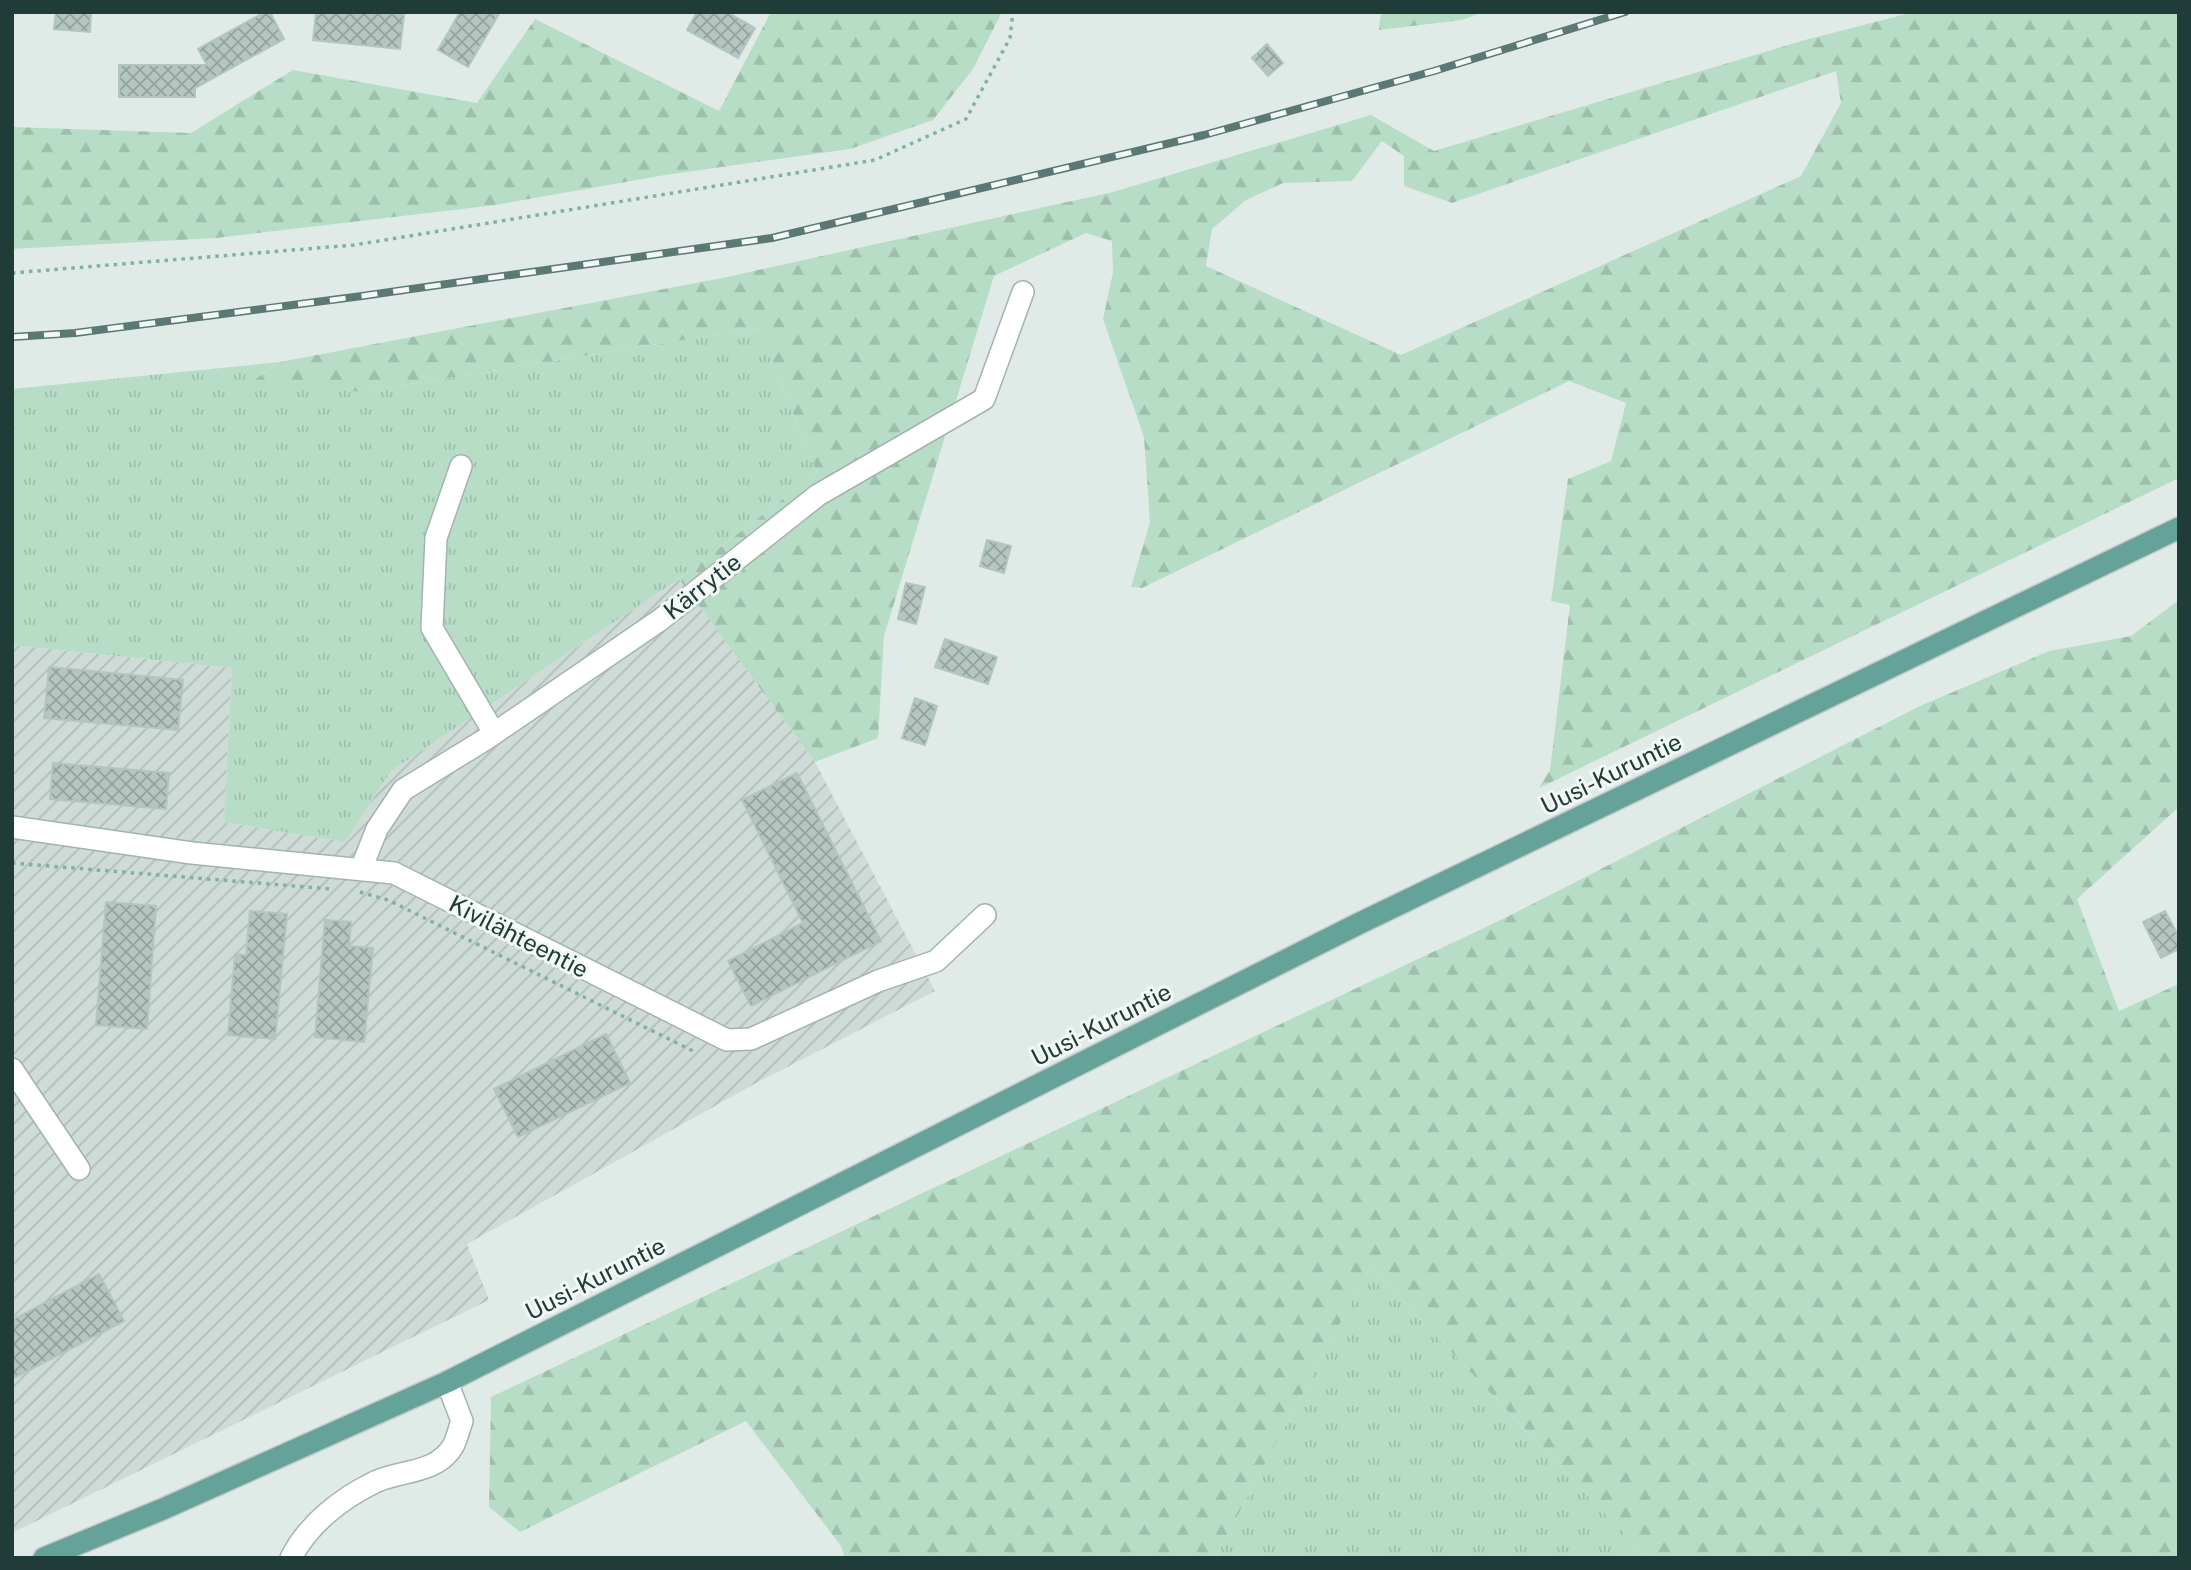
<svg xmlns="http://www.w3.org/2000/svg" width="2191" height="1570" font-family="'Public Sans',sans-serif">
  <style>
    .industrial { fill: url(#industrial-furrows) }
    .grass { fill: url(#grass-tufts) }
    .forest { fill: url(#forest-firs); fill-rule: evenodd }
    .building { fill: url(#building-cross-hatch); stroke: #b3c5c0; stroke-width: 2 }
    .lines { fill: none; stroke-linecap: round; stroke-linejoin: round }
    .minor-casing { stroke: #a3b3b0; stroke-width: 24 }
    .major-casing { stroke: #c1c8c7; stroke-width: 24 }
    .path { stroke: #80b0a7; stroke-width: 3.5; stroke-dasharray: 3.5 5; stroke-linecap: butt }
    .minor { stroke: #fff; stroke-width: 21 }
    .major { stroke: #64a29a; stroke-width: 21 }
    .rail-casing { stroke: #5b7874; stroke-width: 8 }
    .rail { stroke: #f1f8f5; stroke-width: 5; stroke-dasharray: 16; stroke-linecap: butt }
    .labels { text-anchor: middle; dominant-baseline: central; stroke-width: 6; stroke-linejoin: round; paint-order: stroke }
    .street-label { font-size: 24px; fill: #203c38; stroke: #f1f8f5 }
  </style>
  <defs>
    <pattern id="industrial-furrows" width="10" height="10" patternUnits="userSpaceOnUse" patternTransform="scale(1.75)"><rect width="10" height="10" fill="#cedbd7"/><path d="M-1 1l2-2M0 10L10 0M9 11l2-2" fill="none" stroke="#b1bdb9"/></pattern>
    <pattern id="grass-tufts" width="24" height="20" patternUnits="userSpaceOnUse" patternTransform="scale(1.75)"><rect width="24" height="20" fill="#b8ddc7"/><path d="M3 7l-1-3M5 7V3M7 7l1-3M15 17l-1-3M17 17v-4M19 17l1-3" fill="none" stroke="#9ebfac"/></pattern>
    <pattern id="forest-firs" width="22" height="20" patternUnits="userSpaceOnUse" patternTransform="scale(1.75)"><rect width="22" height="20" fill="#b8ddc7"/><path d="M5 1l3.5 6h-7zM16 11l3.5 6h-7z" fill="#9ebfac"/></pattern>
    <pattern id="building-cross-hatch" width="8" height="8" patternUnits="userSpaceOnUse" patternTransform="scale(1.75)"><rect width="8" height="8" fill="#b5c6c1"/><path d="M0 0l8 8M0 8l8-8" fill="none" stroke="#93a29e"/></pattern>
  </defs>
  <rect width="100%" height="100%" fill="#e0ebe8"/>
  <path class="industrial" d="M 679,579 L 815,762 L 935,991 L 758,1082 L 467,1244 L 489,1300 L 12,1533 L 12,645 L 232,668 L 224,822 L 345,842 L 391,771 Z"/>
  <g class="grass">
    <path d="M 758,328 L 817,473 L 679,579 L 391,771 L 345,842 L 224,822 L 232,668 L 12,645 L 12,389 L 280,362 L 252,381 L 361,392 Z"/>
    <path d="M 1370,1267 L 1648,1558 L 1215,1558 Z"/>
  </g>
  <g class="forest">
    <path d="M 771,12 L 1001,14 L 973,69 L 933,120 L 850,149 L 665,175 L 496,205 L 216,238 L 12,249 L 12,127 L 191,133 L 293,70 L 477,103 L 535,19 L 719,111 Z"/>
    <path d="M 1381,12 L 1483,12 L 1462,20 L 1379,30 Z"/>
    <path d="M 1914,12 L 2179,12 L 2179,478 L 1539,788 L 1550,770 L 1570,605 L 1551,601 L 1568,479 L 1611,461 L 1626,403 L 1569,381 L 1142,588 L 1131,587 L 1150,522 L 1144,437 L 1103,319 L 1113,272 L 1112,241 L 1086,233 L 994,276 L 884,636 L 878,738 L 815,762 L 679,579 L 817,473 L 758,328 L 361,392 L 251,382 L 280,362 L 722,278 L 1113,192 L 1371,115 L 1434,151 L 1805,40 ZM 1836,71 L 1841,103 L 1801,176 L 1401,355 L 1206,266 L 1212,229 L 1246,200 L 1283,183 L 1352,181 L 1382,141 L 1404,156 L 1404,186 L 1452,203 Z"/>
    <path d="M 2179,600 L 2179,807 L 2077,899 L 2119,1011 L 2179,984 L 2179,1558 L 1648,1558 L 1370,1267 L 1215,1558 L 845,1558 L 841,1546 L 746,1421 L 520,1532 L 489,1507 L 491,1397 L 1507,917 L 1920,706 L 2049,651 L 2131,636 Z"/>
  </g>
  <g class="building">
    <path d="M 56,12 L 91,12 L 90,32 L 54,29 Z"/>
    <path d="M 265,12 L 270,12 L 284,39 L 195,88 L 195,97 L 119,97 L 119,65 L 207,65 L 198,49 Z"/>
    <path d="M 316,12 L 381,12 L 404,15 L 400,49 L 313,40 Z"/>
    <path d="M 460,12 L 500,12 L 468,67 L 438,50 Z"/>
    <path d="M 697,12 L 727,12 L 755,28 L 738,58 L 687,30 Z"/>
    <path d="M 1267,44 L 1283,63 L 1268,76 L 1252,58 Z"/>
    <path d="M 987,540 L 1011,546 L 1004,573 L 980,566 Z"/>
    <path d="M 906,583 L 925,587 L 916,624 L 898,619 Z"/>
    <path d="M 945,639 L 997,657 L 988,684 L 935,667 Z"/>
    <path d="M 49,667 L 183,680 L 178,730 L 44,718 Z"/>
    <path d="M 915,698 L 937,706 L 925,745 L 902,738 Z"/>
    <path d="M 53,763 L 169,773 L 166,809 L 50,799 Z"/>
    <path d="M 797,773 L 881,941 L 751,1006 L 728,961 L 803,923 L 742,800 Z"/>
    <path d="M 106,902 L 156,906 L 147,1029 L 96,1025 Z"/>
    <path d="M 250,911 L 287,914 L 275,1039 L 228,1035 L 235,954 L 246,955 Z"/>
    <path d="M 2165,911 L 2179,937 L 2179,949 L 2161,958 L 2143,922 Z"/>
    <path d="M 325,920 L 351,922 L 349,946 L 373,948 L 364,1042 L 315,1037 Z"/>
    <path d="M 606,1034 L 630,1083 L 518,1137 L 494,1089 Z"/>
    <path d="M 99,1274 L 124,1321 L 12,1379 L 12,1320 Z"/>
  </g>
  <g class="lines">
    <g class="minor-casing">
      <g id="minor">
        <path d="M 461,466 L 436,538 L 432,628 L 494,733"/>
        <path d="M 12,827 L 192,853 L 394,873 L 727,1040 L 751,1039 L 878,981 L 936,961 L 985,915"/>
        <path d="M 361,869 L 377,829 L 403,790 L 486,739 L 660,620 L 818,495 L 984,399 L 1023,292"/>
        <path d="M 12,1069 L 79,1169"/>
        <path d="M 291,1558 C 308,1524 342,1498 375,1482 C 400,1470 437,1474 453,1446 C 457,1439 459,1429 462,1421 L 447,1382"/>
      </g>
    </g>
    <g class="major-casing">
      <path id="major" d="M 44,1558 L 163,1509 L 447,1382 L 1358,924 L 2179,528"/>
    </g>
    <g class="path">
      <path d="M 12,273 L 354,245 L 875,160 L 966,119 L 1010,38 L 1013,12"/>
      <path d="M 12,863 L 331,889"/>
      <path d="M 360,892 L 388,900 L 693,1051"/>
    </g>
    <use href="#minor" class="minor"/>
    <use href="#major" class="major"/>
    <g class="rail-casing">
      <path id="rail" d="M 12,337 L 75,333 L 362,296 L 772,238 L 1204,135 L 1434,71 L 1625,12"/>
    </g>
    <use href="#rail" class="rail"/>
  </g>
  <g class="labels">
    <g class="street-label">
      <text transform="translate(702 586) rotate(-38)">Kärrytie</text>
      <text transform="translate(1611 773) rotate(-26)">Uusi-Kuruntie</text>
      <text transform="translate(519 936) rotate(27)">Kivilähteentie</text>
      <text transform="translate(1101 1024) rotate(-27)">Uusi-Kuruntie</text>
      <text transform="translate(595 1278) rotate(-27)">Uusi-Kuruntie</text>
    </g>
  </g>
  <rect width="2191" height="1570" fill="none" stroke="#203c38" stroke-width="28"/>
</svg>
